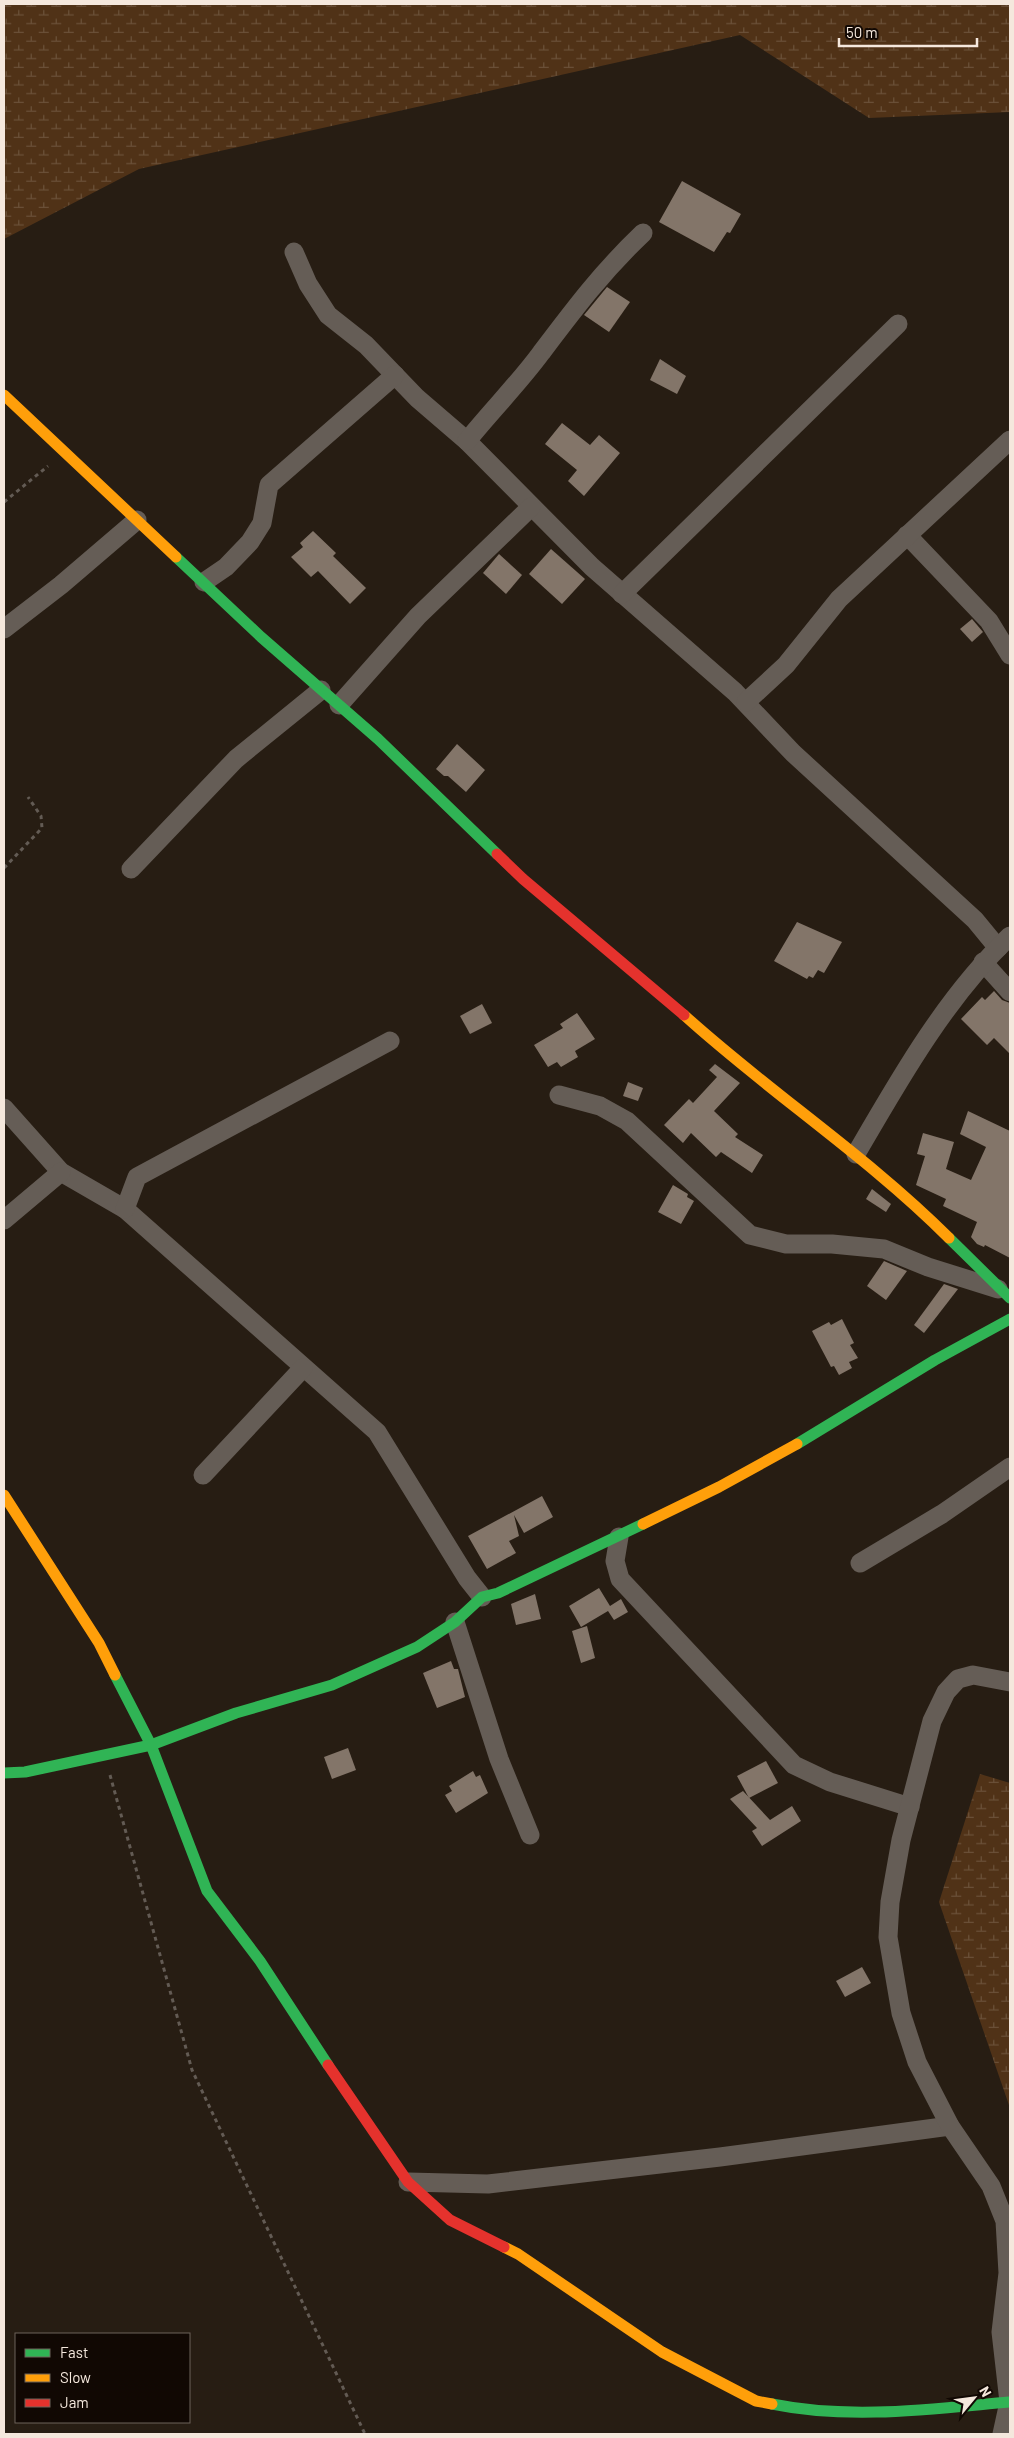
<svg xmlns="http://www.w3.org/2000/svg" width="1014" height="2438" font-family="Barlow,sans-serif">
  <style>
    .wetland { fill: url(#wetland-marsh) }
    .building { fill: #837569 }
    .lines { fill: none; stroke-linecap: round; stroke-linejoin: round }
    .path { stroke: #635b54; stroke-width: 3; stroke-dasharray: 4 4; stroke-linecap: butt }
    .street { stroke: #655d56; stroke-width: 19 }
    .fast { stroke: #30b455; stroke-width: 11 }
    .slow { stroke: #ff9f0a; stroke-width: 11 }
    .jam { stroke: #e5322d; stroke-width: 11 }
  </style>
  <defs>
    <pattern id="wetland-marsh" width="20" height="14" patternUnits="userSpaceOnUse" patternTransform="scale(1.25)"><rect width="20" height="14" fill="#503217"/><path d="M1 5h8M5 5V1M11 12h8M15 12V8" fill="none" stroke="#6a5038"/></pattern>
  </defs>
  <rect width="100%" height="100%" fill="#271d13"/>
  <g class="wetland">
    <path d="M 4,4 L 1010,4 L 1010,112 L 869,118 L 740,35 L 139,169 L 4,239 Z"/>
    <path d="M 980,1774 L 1010,1783 L 1010,2108 L 939,1902 Z"/>
  </g>
  <g class="building">
    <path d="M 682,181 L 741,214 L 730,233 L 727,232 L 714,252 L 659,222 Z"/>
    <path d="M 607,287 L 630,302 L 609,332 L 584,315 Z"/>
    <path d="M 660,359 L 686,376 L 677,394 L 650,380 Z"/>
    <path d="M 562,423 L 590,445 L 599,435 L 620,453 L 584,496 L 568,481 L 577,470 L 545,444 Z"/>
    <path d="M 313,531 L 336,553 L 333,556 L 366,588 L 350,604 L 318,571 L 311,577 L 291,557 L 303,547 L 300,543 Z"/>
    <path d="M 551,549 L 585,579 L 562,604 L 529,574 Z"/>
    <path d="M 499,554 L 522,575 L 506,594 L 483,573 Z"/>
    <path d="M 972,619 L 983,632 L 972,642 L 960,629 Z"/>
    <path d="M 457,744 L 485,770 L 466,792 L 448,776 L 444,776 L 436,769 Z"/>
    <path d="M 797,922 L 842,942 L 824,973 L 818,970 L 813,978 L 809,976 L 807,979 L 774,961 Z"/>
    <path d="M 994,991 L 1002,1000 L 1010,1003 L 1010,1054 L 994,1038 L 987,1045 L 961,1019 L 982,997 L 985,1000 Z"/>
    <path d="M 482,1004 L 492,1023 L 470,1034 L 460,1016 Z"/>
    <path d="M 577,1013 L 595,1039 L 575,1051 L 578,1057 L 561,1067 L 557,1062 L 548,1067 L 534,1045 L 563,1028 L 560,1024 Z"/>
    <path d="M 715,1064 L 740,1083 L 714,1111 L 738,1134 L 735,1137 L 763,1155 L 752,1173 L 721,1152 L 716,1157 L 691,1133 L 683,1143 L 664,1125 L 689,1099 L 693,1103 L 717,1077 L 709,1070 Z"/>
    <path d="M 628,1082 L 643,1088 L 638,1101 L 623,1096 Z"/>
    <path d="M 968,1111 L 1010,1131 L 1010,1258 L 985,1245 L 984,1247 L 977,1244 L 971,1237 L 977,1222 L 943,1206 L 946,1199 L 916,1185 L 925,1156 L 917,1154 L 923,1133 L 954,1142 L 946,1169 L 971,1180 L 986,1147 L 960,1134 Z"/>
    <path d="M 673,1185 L 688,1194 L 687,1197 L 694,1201 L 681,1224 L 658,1212 Z"/>
    <path d="M 872,1189 L 891,1204 L 886,1212 L 866,1199 Z"/>
    <path d="M 884,1261 L 907,1271 L 886,1300 L 867,1286 Z"/>
    <path d="M 944,1284 L 958,1289 L 924,1333 L 914,1325 Z"/>
    <path d="M 842,1319 L 854,1343 L 850,1345 L 858,1358 L 849,1362 L 852,1368 L 839,1375 L 834,1366 L 831,1367 L 812,1331 L 829,1322 L 831,1325 Z"/>
    <path d="M 542,1496 L 553,1517 L 524,1533 L 514,1515 L 519,1536 L 509,1541 L 516,1553 L 487,1569 L 468,1536 Z"/>
    <path d="M 599,1588 L 610,1606 L 621,1599 L 628,1612 L 614,1620 L 608,1611 L 581,1627 L 569,1606 Z"/>
    <path d="M 535,1594 L 541,1619 L 516,1625 L 511,1604 Z"/>
    <path d="M 587,1626 L 595,1658 L 581,1663 L 572,1631 Z"/>
    <path d="M 451,1661 L 454,1669 L 458,1669 L 465,1697 L 437,1708 L 423,1673 Z"/>
    <path d="M 348,1748 L 356,1770 L 332,1779 L 324,1757 Z"/>
    <path d="M 766,1761 L 778,1783 L 749,1798 L 737,1776 Z"/>
    <path d="M 473,1771 L 476,1777 L 480,1775 L 488,1793 L 456,1813 L 445,1795 L 452,1791 L 449,1786 Z"/>
    <path d="M 743,1791 L 770,1820 L 792,1806 L 801,1821 L 762,1846 L 752,1831 L 757,1828 L 730,1799 Z"/>
    <path d="M 862,1967 L 871,1983 L 845,1997 L 836,1981 Z"/>
  </g>
  <g class="lines">
    <g class="path">
      <path d="M 4,502 L 48,466"/>
      <path d="M 4,868 L 42,828 L 41,816 L 28,797"/>
      <path d="M 110,1775 L 192,2070 L 365,2434"/>
    </g>
    <g class="street">
      <path d="M 294,252 L 308,284 L 328,315 L 366,345 L 417,398 L 467,441 L 592,567 L 735,692 L 793,753 L 975,920 L 998,948"/>
      <path d="M 467,441 C 491,411 519,383 541,353 C 575,308 602,272 643,233"/>
      <path d="M 907,535 L 989,621 L 1010,655"/>
      <path d="M 204,582 L 226,567 L 250,542 L 262,523 L 269,485 L 395,375"/>
      <path d="M 622,594 L 898,324"/>
      <path d="M 4,629 L 61,585 L 137,520"/>
      <path d="M 746,702 L 786,665 L 839,599 L 1010,440"/>
      <path d="M 339,705 L 418,616 L 531,507"/>
      <path d="M 131,869 L 236,759 L 321,690"/>
      <path d="M 983,962 L 1010,992"/>
      <path d="M 559,1095 L 600,1106 L 627,1121 L 750,1235 L 786,1244 L 832,1244 L 884,1249 L 928,1267 L 998,1289"/>
      <path d="M 4,1108 L 61,1172 L 125,1209 L 377,1432 L 467,1578 L 482,1597"/>
      <path d="M 856,1154 C 900,1078 946,997 1010,936"/>
      <path d="M 125,1209 L 137,1177 L 390,1041"/>
      <path d="M 4,1220 L 61,1172"/>
      <path d="M 203,1475 L 303,1368"/>
      <path d="M 619,1537 L 615,1561 L 620,1579 L 794,1765 L 830,1782 L 910,1807"/>
      <path d="M 860,1563 L 942,1514 L 1010,1467"/>
      <path d="M 455,1622 L 499,1759 L 530,1835"/>
      <path d="M 408,2182 L 488,2184 L 720,2157 L 950,2126"/>
      <path d="M 1002,2434 L 1009,2402 L 1001,2332 L 1008,2273 L 1005,2221 L 991,2186 L 950,2126 L 917,2062 L 901,2013 L 888,1937 L 890,1902 L 901,1840 L 932,1721 L 946,1692 L 958,1679 L 973,1675 L 1010,1682"/>
    </g>
    <g class="fast">
      <path d="M 176,557 L 261,637 L 378,739 L 497,854"/>
      <path d="M 949,1238 L 1010,1298"/>
      <path d="M 797,1444 L 935,1360 L 1010,1319"/>
      <path d="M 115,1675 L 151,1745 L 207,1891 L 260,1961 L 328,2065"/>
      <path d="M 4,1773 L 25,1772 L 151,1745 L 236,1713 L 332,1685 L 417,1647 L 455,1622 L 482,1597 L 498,1593 L 643,1524"/>
      <path d="M 772,2404 C 850,2420 931,2409 1009,2402"/>
    </g>
    <g class="slow">
      <path d="M 4,395 L 176,557"/>
      <path d="M 684,1015 C 770,1093 867,1156 949,1238"/>
      <path d="M 4,1495 L 99,1643 L 115,1675"/>
      <path d="M 643,1524 L 719,1487 L 797,1444"/>
      <path d="M 504,2247 L 518,2254 L 662,2352 L 756,2401 L 772,2404"/>
    </g>
    <g class="jam">
      <path d="M 497,854 L 523,879 L 684,1015"/>
      <path d="M 328,2065 L 408,2182 L 450,2220 L 504,2247"/>
    </g>
  </g>
  <rect width="1014" height="2438" fill="none" stroke="#f5e8dd" stroke-width="10"/>
  <rect x="15" y="2333" width="175" height="90" fill="#110803" stroke="#6c625a"/>
  <rect x="25" y="2349" width="25" height="8" fill="#30b455" stroke="#6c625a"/>
  <text x="60" y="2358" font-size="15" fill="#f5e8dd">Fast</text>
  <rect x="25" y="2374" width="25" height="8" fill="#ff9f0a" stroke="#6c625a"/>
  <text x="60" y="2383" font-size="15" fill="#f5e8dd">Slow</text>
  <rect x="25" y="2399" width="25" height="8" fill="#e5322d" stroke="#6c625a"/>
  <text x="60" y="2408" font-size="15" fill="#f5e8dd">Jam</text>
  <g transform="translate(974 2398) rotate(61)" stroke="#110803" stroke-width="4" paint-order="stroke">
  <path d="M0-4L9 19L0 12L-9 19Z" fill="#f5e8dd"/>
  <text y="-8" font-size="14" font-weight="bold" text-anchor="middle" fill="#f5e8dd">N</text>
  </g>
  <path d="M839 38v8h138v-8" fill="none" stroke="#f5e8dd" stroke-width="2.5"/>
  <text x="846" y="38" font-size="15" fill="#f5e8dd" stroke="#110803" stroke-width="4" paint-order="stroke">50 m</text>
</svg>
